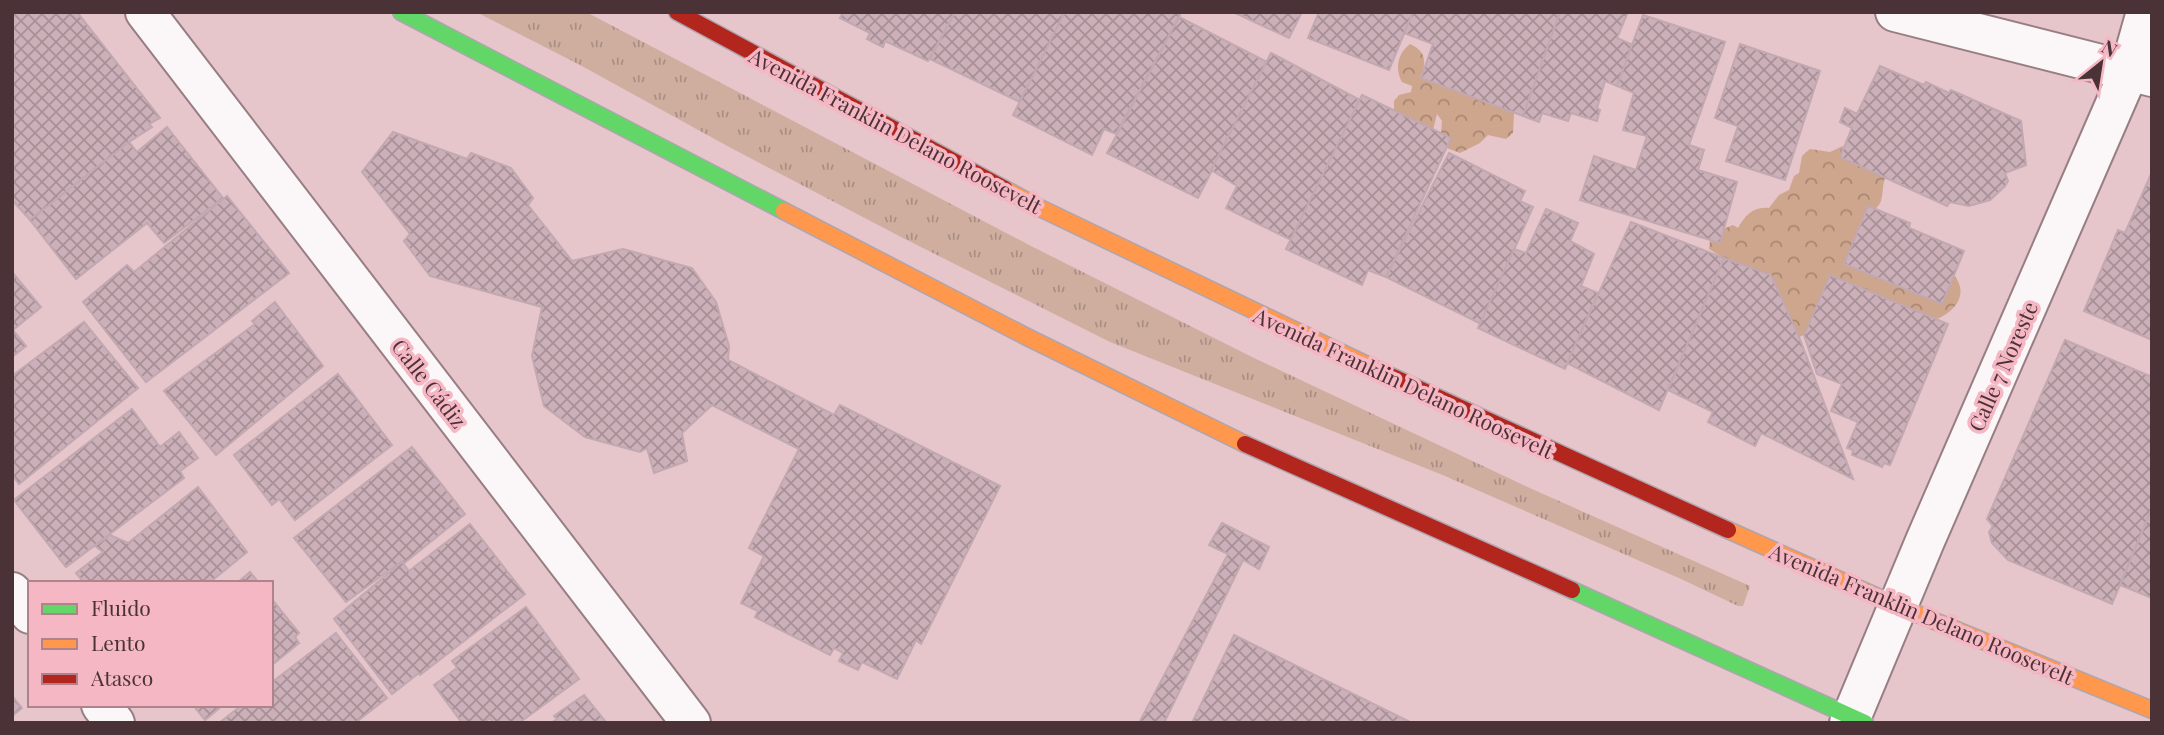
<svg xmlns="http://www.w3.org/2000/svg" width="2164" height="735" font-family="'Playfair Display',serif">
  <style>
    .grass { fill: url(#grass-tufts) }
    .forest { fill: url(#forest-crowns) }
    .building { fill: url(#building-cross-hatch); stroke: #c1a8b1; stroke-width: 2 }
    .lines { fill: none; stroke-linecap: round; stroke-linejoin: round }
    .street-casing { stroke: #977e84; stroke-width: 42 }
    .fast-casing { stroke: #aea5ae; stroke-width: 19 }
    .slow-casing { stroke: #aea5ae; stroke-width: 19 }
    .jam-casing { stroke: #aea5ae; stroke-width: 19 }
    .street { stroke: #fbf6f7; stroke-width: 38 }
    .fast { stroke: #63d668; stroke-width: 16 }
    .slow { stroke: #ff974d; stroke-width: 16 }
    .jam { stroke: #b3261e; stroke-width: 16 }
    .labels { text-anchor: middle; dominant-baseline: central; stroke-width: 7; stroke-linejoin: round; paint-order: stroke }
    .street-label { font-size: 21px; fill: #4a3237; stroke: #f4b7c3 }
  </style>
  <defs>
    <pattern id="grass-tufts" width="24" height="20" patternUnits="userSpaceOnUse" patternTransform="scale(1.75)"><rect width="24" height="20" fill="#cfaea0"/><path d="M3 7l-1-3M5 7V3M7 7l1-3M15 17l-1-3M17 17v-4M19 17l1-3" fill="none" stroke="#aa8e83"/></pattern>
    <pattern id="forest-crowns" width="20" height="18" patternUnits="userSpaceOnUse" patternTransform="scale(1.75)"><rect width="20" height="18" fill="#cea58d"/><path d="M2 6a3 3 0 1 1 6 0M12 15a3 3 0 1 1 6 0" fill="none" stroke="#a98774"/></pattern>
    <pattern id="building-cross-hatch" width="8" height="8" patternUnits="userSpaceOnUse" patternTransform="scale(1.75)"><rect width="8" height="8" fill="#ccb0b9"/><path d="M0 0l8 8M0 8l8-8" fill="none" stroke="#a89097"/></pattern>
  </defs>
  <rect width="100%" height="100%" fill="#e6c5cb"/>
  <path class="grass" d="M 476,12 L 586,12 L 1031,246 L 1254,358 L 1532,489 L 1750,586 L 1743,606 L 1738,606 L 1681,579 L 1445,476 L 1110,342 L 903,238 L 731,148 L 580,65 Z"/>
  <g class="forest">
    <path d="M 1410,44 C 1427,52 1426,62 1421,78 L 1514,113 L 1513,133 L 1506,139 L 1488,135 L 1480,143 L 1460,153 L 1447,148 L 1451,139 L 1441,133 L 1442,121 L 1437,114 L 1433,130 L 1394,111 L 1394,101 L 1399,95 L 1411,92 L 1412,86 L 1402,82 C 1395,69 1397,54 1410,44 Z"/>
    <path d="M 1843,146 L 1840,157 L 1885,178 C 1881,189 1885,202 1875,209 L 1844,264 L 1941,304 L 1954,275 C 1969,294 1956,311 1937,319 L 1831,275 L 1804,335 L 1799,337 L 1771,275 L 1724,258 L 1709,249 L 1710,241 L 1720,243 L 1723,229 L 1733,225 L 1738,228 C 1745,215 1754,206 1769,208 L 1779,195 L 1789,190 L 1794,176 L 1799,173 L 1802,156 L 1810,149 L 1830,152 Z"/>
  </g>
  <g class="building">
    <path d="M 12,12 L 77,12 L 160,118 L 149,124 L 152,127 L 129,142 L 30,220 L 12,200 Z"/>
    <path d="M 843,12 L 955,12 L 928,61 L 885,41 L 883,47 L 867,39 L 870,33 L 840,18 Z"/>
    <path d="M 955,12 L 1065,12 L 1020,102 L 930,59 Z"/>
    <path d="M 1065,12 L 1176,12 L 1180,15 L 1116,134 L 1104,129 L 1092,155 L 1013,115 Z"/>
    <path d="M 1233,12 L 1302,12 L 1289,38 Z"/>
    <path d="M 1319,12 L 1413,12 L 1389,70 L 1308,38 Z"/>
    <path d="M 1413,12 L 1560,12 L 1523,116 L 1421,78 L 1433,44 L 1404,33 Z"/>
    <path d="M 1560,12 L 1628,12 L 1617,38 L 1633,45 L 1617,86 L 1605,81 L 1597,108 L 1600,110 L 1597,121 L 1571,113 L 1568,121 L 1542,113 L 1539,122 L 1523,116 Z"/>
    <path d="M 1643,15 L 1725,42 L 1689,145 L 1704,150 L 1698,170 L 1737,182 L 1720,243 L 1580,200 L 1594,156 L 1636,170 L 1647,136 L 1623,130 L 1634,93 L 1617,86 Z"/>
    <path d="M 1179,17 L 1267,62 L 1198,198 L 1107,153 Z"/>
    <path d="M 1740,44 L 1820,71 L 1785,180 L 1726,161 L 1738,126 L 1715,118 Z"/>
    <path d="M 1271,53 L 1360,100 L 1291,240 L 1226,208 L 1237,186 L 1211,170 Z"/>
    <path d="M 1880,66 L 1924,85 L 1926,82 L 1949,93 L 1951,90 L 2021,121 L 2026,165 L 2005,173 L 2008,181 L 2005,186 L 1990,200 L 1969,206 L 1950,202 L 1947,206 L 1840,157 L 1852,128 L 1840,122 L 1845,108 L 1857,114 Z"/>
    <path d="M 1362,95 L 1451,138 L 1386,277 L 1368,270 L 1362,285 L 1286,249 Z"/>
    <path d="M 167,127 L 223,198 L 164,243 L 147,223 L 76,279 L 30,220 L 129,142 L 137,152 Z"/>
    <path d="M 393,132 L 467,159 L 471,153 L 511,168 L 533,198 L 528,205 L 572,261 L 623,249 L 692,268 L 716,302 L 729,346 L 728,360 L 834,415 L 840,405 L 1000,486 L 921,644 L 916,640 L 897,679 L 862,662 L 858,670 L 839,661 L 843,653 L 834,648 L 830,655 L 755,617 L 758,611 L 741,603 L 764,556 L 749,548 L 799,449 L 712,405 L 682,433 L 687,461 L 654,473 L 647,448 L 640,452 L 585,437 L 544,406 L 532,356 L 542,307 L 430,276 L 404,241 L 410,234 L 362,172 Z"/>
    <path d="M 1449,153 L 1525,191 L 1520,201 L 1533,207 L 1481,324 L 1386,277 Z"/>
    <path d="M 2152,172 L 2152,340 L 2084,311 L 2118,230 L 2125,233 Z"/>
    <path d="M 227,196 L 289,273 L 146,382 L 83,302 L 127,265 L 134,272 Z"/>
    <path d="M 1868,206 L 1910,223 L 1909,228 L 1964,251 L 1942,304 L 1844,264 Z"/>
    <path d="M 1546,209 L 1578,223 L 1570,241 L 1594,254 L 1581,286 L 1598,293 L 1565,369 L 1478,328 L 1514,249 L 1526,253 Z"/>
    <path d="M 1631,222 L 1724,258 L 1659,410 L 1567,363 Z"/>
    <path d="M 1724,258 L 1771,275 L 1799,337 L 1853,479 L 1761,433 L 1755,446 L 1708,422 L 1713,412 L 1668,390 Z"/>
    <path d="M 12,272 L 41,307 L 13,330 L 26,346 L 12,357 Z"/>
    <path d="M 1830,275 L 1948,324 L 1890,465 L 1884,463 L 1882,467 L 1852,455 L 1853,450 L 1847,448 L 1858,422 L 1831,411 L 1842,384 L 1817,374 L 1804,335 Z"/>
    <path d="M 275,302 L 323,366 L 216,455 L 164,391 L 255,324 L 252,321 Z"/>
    <path d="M 84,322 L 138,388 L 19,484 L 12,475 L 12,376 Z"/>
    <path d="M 2065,340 L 2152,377 L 2152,508 L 2112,604 L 2008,560 L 1992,543 L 1989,532 L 1993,526 L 1987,519 Z"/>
    <path d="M 338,374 L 392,445 L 295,520 L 279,499 L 272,505 L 234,455 Z"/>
    <path d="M 132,409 L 160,447 L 179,432 L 198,458 L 180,471 L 184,478 L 66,567 L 14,500 Z"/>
    <path d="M 412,447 L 465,514 L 403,564 L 402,561 L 346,602 L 294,538 Z"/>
    <path d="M 198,487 L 247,552 L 209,583 L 84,583 L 76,573 L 103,552 L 95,546 L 110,535 L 128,543 Z"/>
    <path d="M 2152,508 L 2152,598 L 2120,585 Z"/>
    <path d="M 1222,523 L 1269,547 L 1259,569 L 1243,560 L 1164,723 L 1139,723 L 1228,554 L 1209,545 Z"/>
    <path d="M 470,524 L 525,594 L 420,675 L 419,673 L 392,694 L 334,619 L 402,562 L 409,571 Z"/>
    <path d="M 250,572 L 259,583 L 237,583 Z"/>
    <path d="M 271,598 L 299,633 L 295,637 L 299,643 L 271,666 Z"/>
    <path d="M 526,607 L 579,679 L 519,723 L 493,723 L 490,718 L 484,723 L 462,723 L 434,685 L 457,668 L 452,661 Z"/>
    <path d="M 336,633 L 387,698 L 355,723 L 219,723 L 242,705 L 271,705 L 271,683 Z"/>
    <path d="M 1234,635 L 1412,723 L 1192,723 Z"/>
    <path d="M 584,695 L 605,721 L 602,723 L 551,723 L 557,719 L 554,716 Z"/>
    <path d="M 12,696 L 22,708 L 12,716 Z"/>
    <path d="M 193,705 L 223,705 L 205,720 Z"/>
  </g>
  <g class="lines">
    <g class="street-casing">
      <g id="street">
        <path d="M 145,12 L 691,723"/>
        <path d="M 1895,12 L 2152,77"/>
        <path d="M 12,592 L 30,614"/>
        <path d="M 101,705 L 115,723"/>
        <path d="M 1849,723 L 1925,541 L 2129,72 L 2146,12"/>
      </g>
    </g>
    <g class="fast-casing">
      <g id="fast">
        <path d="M 401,12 L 784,211"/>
        <path d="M 1572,590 L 1865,723"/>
      </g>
    </g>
    <g class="slow-casing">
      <g id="slow">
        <path d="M 1005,189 L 1042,209 L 1382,372"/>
        <path d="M 784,211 L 1027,337 L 1245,444"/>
        <path d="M 1728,530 L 1898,606 L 2152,710"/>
      </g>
    </g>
    <g class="jam-casing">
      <g id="jam">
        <path d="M 677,12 L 1005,189"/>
        <path d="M 1382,372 L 1728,530"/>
        <path d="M 1245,444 L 1572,590"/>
      </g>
    </g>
    <use href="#street" class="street"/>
    <use href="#fast" class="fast"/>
    <use href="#slow" class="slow"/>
    <use href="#jam" class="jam"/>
  </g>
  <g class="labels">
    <g class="street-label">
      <text transform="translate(896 130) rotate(28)">Avenida Franklin Delano Roosevelt</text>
      <text transform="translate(2002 366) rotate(-66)">Calle 7 Noreste</text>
      <text transform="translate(1404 382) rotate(25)">Avenida Franklin Delano Roosevelt</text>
      <text transform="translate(430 383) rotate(52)">Calle Cádiz</text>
      <text transform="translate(1922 613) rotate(23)">Avenida Franklin Delano Roosevelt</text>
    </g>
  </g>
  <rect width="2164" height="735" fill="none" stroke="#4a3237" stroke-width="28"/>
  <rect x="28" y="581" width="245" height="126" fill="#f4b7c3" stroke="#b0828b" stroke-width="2"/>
  <rect x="42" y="604" width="35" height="10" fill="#63d668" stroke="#b0828b" stroke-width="2"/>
  <text x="91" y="616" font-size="21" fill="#4a3237">Fluido</text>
  <rect x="42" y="639" width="35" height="10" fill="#ff974d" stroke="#b0828b" stroke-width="2"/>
  <text x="91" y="651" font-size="21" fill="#4a3237">Lento</text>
  <rect x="42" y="674" width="35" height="10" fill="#b3261e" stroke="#b0828b" stroke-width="2"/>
  <text x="91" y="686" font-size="21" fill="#4a3237">Atasco</text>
  <g transform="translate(2101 63) rotate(30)" stroke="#f4b7c3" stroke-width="5" paint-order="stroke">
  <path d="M0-5L12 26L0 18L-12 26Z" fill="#4a3237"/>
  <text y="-10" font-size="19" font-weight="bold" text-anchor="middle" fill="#4a3237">N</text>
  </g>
</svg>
